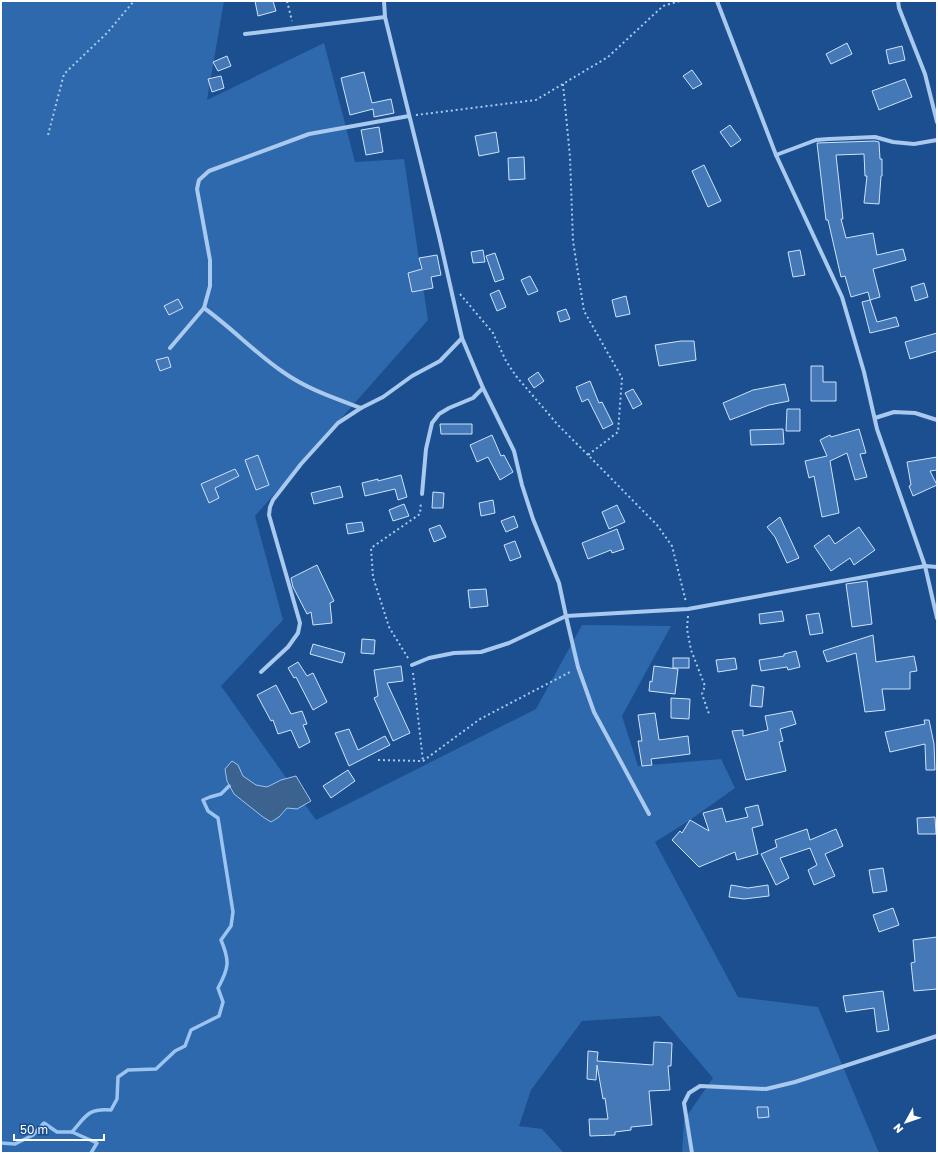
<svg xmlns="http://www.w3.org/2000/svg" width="938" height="1154" font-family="'Golos Text',sans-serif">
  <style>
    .green { fill: #2e69ad }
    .water { fill: #3c6290; stroke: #9cc4f0 }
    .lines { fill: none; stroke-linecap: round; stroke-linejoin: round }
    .stream { stroke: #9cc4f0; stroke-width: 3.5 }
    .building { fill: #4478b7; stroke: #cfe3fa }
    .path { stroke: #a9c9ee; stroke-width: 2; stroke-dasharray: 2 3; stroke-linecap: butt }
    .street { stroke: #a9c9ee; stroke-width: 4 }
  </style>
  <rect width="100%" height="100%" fill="#1b4f8f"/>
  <path class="green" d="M 1,1 L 224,1 L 207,100 L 324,43 L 355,162 L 404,159 L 428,320 L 255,516 L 283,620 L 221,686 L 316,820 L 536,709 L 582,625 L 671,626 L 622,716 L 638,766 L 721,759 L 735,788 L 690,820 L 655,842 L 738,997 L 818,1007 L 879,1153 L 682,1153 L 684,1120 L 713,1078 L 660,1016 L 582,1021 L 531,1090 L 519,1126 L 542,1129 L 564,1153 L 1,1153 Z"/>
  <path class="water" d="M 232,761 L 238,765 L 243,776 L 256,785 L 267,787 L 281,780 L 296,776 L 311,801 L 297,809 L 287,808 L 279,817 L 271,822 L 263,817 L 234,794 L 227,781 L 225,769 Z"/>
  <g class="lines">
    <g class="stream">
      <path d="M 72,1132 C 86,1116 88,1108 111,1110 L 117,1099 L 118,1077 L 128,1070 L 156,1069 L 175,1051 L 185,1046 L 191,1030 L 219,1016 L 223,1002 L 218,988 C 229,968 230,961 221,940 L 231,926 L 233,912 L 218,818 L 208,811 L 203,800 L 210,797 L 221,794 L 229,786"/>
      <path d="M 1,1143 L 15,1144 L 33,1135 L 44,1123 L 57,1132 L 72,1132 L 97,1143 L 91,1153"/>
    </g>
  </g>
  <g class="building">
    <path d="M 255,1 L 273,1 L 276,11 L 258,16 Z"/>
    <path d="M 847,43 L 852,54 L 831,64 L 826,54 Z"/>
    <path d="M 902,46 L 905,60 L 889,64 L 886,50 Z"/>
    <path d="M 227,56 L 231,66 L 218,71 L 213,62 Z"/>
    <path d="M 692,70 L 702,84 L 693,89 L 683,76 Z"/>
    <path d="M 364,72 L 372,103 L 391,99 L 394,113 L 374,117 L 373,109 L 350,115 L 341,78 Z"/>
    <path d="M 221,76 L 224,88 L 212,92 L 208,79 Z"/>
    <path d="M 905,79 L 912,97 L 879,110 L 872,91 Z"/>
    <path d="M 730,125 L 741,140 L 731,147 L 720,132 Z"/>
    <path d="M 379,127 L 383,152 L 366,155 L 361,130 Z"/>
    <path d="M 496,132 L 499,152 L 479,156 L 475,136 Z"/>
    <path d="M 875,141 L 879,142 L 880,159 L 882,159 L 882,176 L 881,176 L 879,204 L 864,203 L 867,176 L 865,176 L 864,154 L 836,155 L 843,219 L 841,219 L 846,238 L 873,233 L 877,255 L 903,249 L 906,260 L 873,269 L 880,297 L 870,300 L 868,292 L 851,297 L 845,276 L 841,277 L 828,220 L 826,220 L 817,143 Z"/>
    <path d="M 524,157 L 525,179 L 509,180 L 508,158 Z"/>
    <path d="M 704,165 L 721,201 L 708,207 L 692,171 Z"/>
    <path d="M 483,250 L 485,262 L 473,263 L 471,252 Z"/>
    <path d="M 800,250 L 805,275 L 793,277 L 788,252 Z"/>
    <path d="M 495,253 L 504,279 L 495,282 L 486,256 Z"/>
    <path d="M 437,255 L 441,275 L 431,277 L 433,288 L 412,292 L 408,273 L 422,269 L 419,258 Z"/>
    <path d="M 530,276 L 538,291 L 528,295 L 521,280 Z"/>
    <path d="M 924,283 L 928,297 L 915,301 L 911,287 Z"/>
    <path d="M 499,290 L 506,307 L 497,311 L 490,294 Z"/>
    <path d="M 626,296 L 630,314 L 616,317 L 612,300 Z"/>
    <path d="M 178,299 L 183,308 L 169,315 L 164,306 Z"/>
    <path d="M 870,300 L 877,322 L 896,317 L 899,326 L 870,333 L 862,302 Z"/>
    <path d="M 566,309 L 570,319 L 560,322 L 557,312 Z"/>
    <path d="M 937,333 L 937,351 L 910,359 L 905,342 Z"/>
    <path d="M 681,341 L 694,341 L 696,360 L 659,366 L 655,345 Z"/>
    <path d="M 168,357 L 171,367 L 160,371 L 156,360 Z"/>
    <path d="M 811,366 L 823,366 L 823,382 L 836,382 L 836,401 L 811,401 Z"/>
    <path d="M 538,372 L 544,381 L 534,388 L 528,379 Z"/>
    <path d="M 590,381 L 599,403 L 602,402 L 613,424 L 603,429 L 588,399 L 582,402 L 576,387 Z"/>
    <path d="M 785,384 L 789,401 L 769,405 L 730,420 L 723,403 L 753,390 Z"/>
    <path d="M 633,389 L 642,404 L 633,409 L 625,393 Z"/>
    <path d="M 787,409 L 800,409 L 800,431 L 786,431 Z"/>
    <path d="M 440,424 L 472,424 L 472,434 L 441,434 Z"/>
    <path d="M 783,429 L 784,444 L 751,445 L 750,430 Z"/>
    <path d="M 859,429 L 866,453 L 860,454 L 867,477 L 855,480 L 847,453 L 830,461 L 839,513 L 822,517 L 814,476 L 809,478 L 805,461 L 827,456 L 820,440 L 830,435 L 831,437 Z"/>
    <path d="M 492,435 L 501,456 L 504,455 L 513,472 L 500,480 L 488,457 L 477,462 L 470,445 Z"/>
    <path d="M 258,455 L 269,485 L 256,490 L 245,460 Z"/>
    <path d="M 937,457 L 937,470 L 930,471 L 937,485 L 913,496 L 909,486 L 911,485 L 907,462 Z"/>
    <path d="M 235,469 L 239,476 L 215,488 L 219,498 L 209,503 L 201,484 Z"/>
    <path d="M 401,475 L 407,497 L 398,500 L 395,489 L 365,496 L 362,483 L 378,479 L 378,481 Z"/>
    <path d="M 340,486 L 343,497 L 314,504 L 311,493 Z"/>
    <path d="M 433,492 L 444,493 L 443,508 L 432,508 Z"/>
    <path d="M 493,500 L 495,513 L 481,516 L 479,503 Z"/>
    <path d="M 404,504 L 409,516 L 393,521 L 389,510 Z"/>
    <path d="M 617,505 L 625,522 L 609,529 L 602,512 Z"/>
    <path d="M 514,516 L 518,527 L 506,532 L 501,521 Z"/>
    <path d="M 780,517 L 799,558 L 787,563 L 775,537 L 767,527 Z"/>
    <path d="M 362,522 L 364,531 L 348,534 L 346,524 Z"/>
    <path d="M 440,525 L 446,537 L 434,542 L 429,529 Z"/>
    <path d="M 859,527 L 875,550 L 854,565 L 850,558 L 831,571 L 814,546 L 829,535 L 835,544 Z"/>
    <path d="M 617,529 L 624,549 L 612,553 L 611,550 L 588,559 L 582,543 Z"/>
    <path d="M 515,541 L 521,557 L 510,561 L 504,545 Z"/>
    <path d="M 317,565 L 334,601 L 330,603 L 332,623 L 313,625 L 311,612 L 307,614 L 293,587 L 291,578 Z"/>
    <path d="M 867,581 L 872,624 L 852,627 L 846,584 Z"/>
    <path d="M 486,589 L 488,606 L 470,608 L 468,590 Z"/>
    <path d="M 782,611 L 784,621 L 760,624 L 759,614 Z"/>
    <path d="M 819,613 L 823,633 L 810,635 L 806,615 Z"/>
    <path d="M 873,635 L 876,662 L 914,656 L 917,671 L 910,672 L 910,689 L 882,689 L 885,710 L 865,712 L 856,653 L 827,662 L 823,651 Z"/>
    <path d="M 362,639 L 375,640 L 374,654 L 361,653 Z"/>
    <path d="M 313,644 L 345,653 L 342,663 L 310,654 Z"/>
    <path d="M 796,651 L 800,667 L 788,670 L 787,667 L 761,671 L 759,660 L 784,656 L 784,654 Z"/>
    <rect x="673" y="658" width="16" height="10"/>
    <path d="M 735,658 L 737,669 L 718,672 L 716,660 Z"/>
    <path d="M 298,662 L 307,676 L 313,673 L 327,702 L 313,710 L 296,677 L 294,678 L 288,668 Z"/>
    <path d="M 401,666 L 403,681 L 387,683 L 410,733 L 393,741 L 374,698 L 378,696 L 374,670 Z"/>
    <path d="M 654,666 L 678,669 L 675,694 L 649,691 L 650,681 L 652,682 Z"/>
    <path d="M 276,685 L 291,714 L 302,711 L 307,724 L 303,725 L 310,742 L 299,748 L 291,730 L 278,734 L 273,720 L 271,721 L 257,695 Z"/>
    <path d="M 752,685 L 764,687 L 762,707 L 750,706 Z"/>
    <path d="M 671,698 L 690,699 L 689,719 L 671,718 Z"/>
    <path d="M 792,711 L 796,724 L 780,729 L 783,741 L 779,742 L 786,771 L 746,780 L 732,731 L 743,730 L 743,736 L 768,730 L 765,716 Z"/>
    <path d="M 655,713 L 659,740 L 688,736 L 690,754 L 651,759 L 652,765 L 642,766 L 638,741 L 642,741 L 638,715 Z"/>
    <path d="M 924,720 L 929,720 L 934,744 L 935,770 L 926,770 L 925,744 L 890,752 L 885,732 L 925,724 Z"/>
    <path d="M 349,729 L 358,750 L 385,736 L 390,745 L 349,766 L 335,733 Z"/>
    <path d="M 348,770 L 355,781 L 331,798 L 323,786 Z"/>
    <path d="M 758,805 L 763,825 L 752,828 L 758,854 L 737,860 L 735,852 L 699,867 L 672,840 L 680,831 L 682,833 L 690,820 L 709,831 L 703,813 L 722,808 L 726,822 L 748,817 L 745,808 Z"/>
    <path d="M 935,817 L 936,834 L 918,834 L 917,818 Z"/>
    <path d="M 807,829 L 810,840 L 836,829 L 843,846 L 825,854 L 835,876 L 814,885 L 808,870 L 817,865 L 810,848 L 780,858 L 789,878 L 776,885 L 761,854 L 777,847 L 775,840 Z"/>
    <path d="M 883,868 L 887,891 L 873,893 L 869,870 Z"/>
    <path d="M 731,885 L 748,888 L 768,885 L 769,896 L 744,899 L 729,897 Z"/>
    <path d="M 893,908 L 899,925 L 879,932 L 873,915 Z"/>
    <path d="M 937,937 L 937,989 L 914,991 L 911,963 L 915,962 L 913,940 Z"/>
    <path d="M 883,991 L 889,1030 L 877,1032 L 874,1008 L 846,1012 L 843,996 Z"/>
    <path d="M 654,1042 L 672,1043 L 671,1066 L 668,1066 L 670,1090 L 649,1091 L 652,1125 L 631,1127 L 631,1130 L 615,1132 L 615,1135 L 590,1136 L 589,1119 L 608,1119 L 605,1098 L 603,1099 L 597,1065 L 596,1080 L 587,1079 L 588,1051 L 598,1052 L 597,1061 L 653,1065 Z"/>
    <path d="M 757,1107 L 768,1107 L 769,1117 L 758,1118 Z"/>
  </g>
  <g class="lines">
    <g class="path">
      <path d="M 287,1 L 292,21"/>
      <path d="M 563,84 L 570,157 L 573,241 L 584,311 L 622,378 L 618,432 L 588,455 L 657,525 L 672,546 L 686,602"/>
      <path d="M 416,115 L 536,100 L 608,57 L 663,6 L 680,1"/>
      <path d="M 48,135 L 64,74 L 107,33 L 134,1"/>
      <path d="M 460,294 L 493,333 L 506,361 L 516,376 L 558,425 L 588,455"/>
      <path d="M 688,616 L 687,629 L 691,650 L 705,686 L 702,694 L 709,714"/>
      <path d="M 408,658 L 389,627 L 373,577 L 371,548 L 420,514 L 421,502"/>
      <path d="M 413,673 L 423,761"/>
      <path d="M 378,760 L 423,761 L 480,719 L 572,671"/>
    </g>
    <g class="street">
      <path d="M 384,1 L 385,17 L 439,236 L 462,338 L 483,388 L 514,451 L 522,485 L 533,519 L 559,583 L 566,616 L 578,667 L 594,712 L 649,814"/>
      <path d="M 717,1 L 776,155 L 842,297 L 864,372 L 877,429 L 925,566 L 937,618"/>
      <path d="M 898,1 L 899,8 L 925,74 L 937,122"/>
      <path d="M 245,34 L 385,17"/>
      <path d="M 776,155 L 816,140 L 829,139 L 875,137 L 893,142 L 914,144 L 937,140"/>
      <path d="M 204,308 C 232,328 255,353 283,372 C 307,389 334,398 361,408"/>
      <path d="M 170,348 L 204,308 L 210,286 L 210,260 L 197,189 L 199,180 L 209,171 L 309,134 L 409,116"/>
      <path d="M 875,418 L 894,412 L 915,413 L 937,420"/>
      <path d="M 422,494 L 426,449 L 432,423 L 439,414 L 449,408 L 473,398 L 483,388"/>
      <path d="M 412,665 L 429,658 L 454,653 L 481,652 L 509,643 L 566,616 L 688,609 L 925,566 L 937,567"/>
      <path d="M 261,672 L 288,647 L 298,633 L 300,623 L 269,515 L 270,507 L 273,500 L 301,464 L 338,423 L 361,408 L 383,397 L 412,376 L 440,361 L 462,338"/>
      <path d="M 692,1153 L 684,1103 L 689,1093 L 700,1086 L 766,1089 L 795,1082 L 937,1036"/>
    </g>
  </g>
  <rect width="938" height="1154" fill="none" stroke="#ffffff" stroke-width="4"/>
  <g transform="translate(906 1122) rotate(230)" stroke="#1b4f8f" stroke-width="3" paint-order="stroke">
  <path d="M0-3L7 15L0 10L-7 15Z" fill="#ffffff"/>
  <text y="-6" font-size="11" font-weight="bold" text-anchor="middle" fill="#ffffff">N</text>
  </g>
  <path d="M14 1134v6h90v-6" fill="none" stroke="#ffffff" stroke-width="2"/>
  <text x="20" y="1134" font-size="12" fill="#ffffff" stroke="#1b4f8f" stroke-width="3" paint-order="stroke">50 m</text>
</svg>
